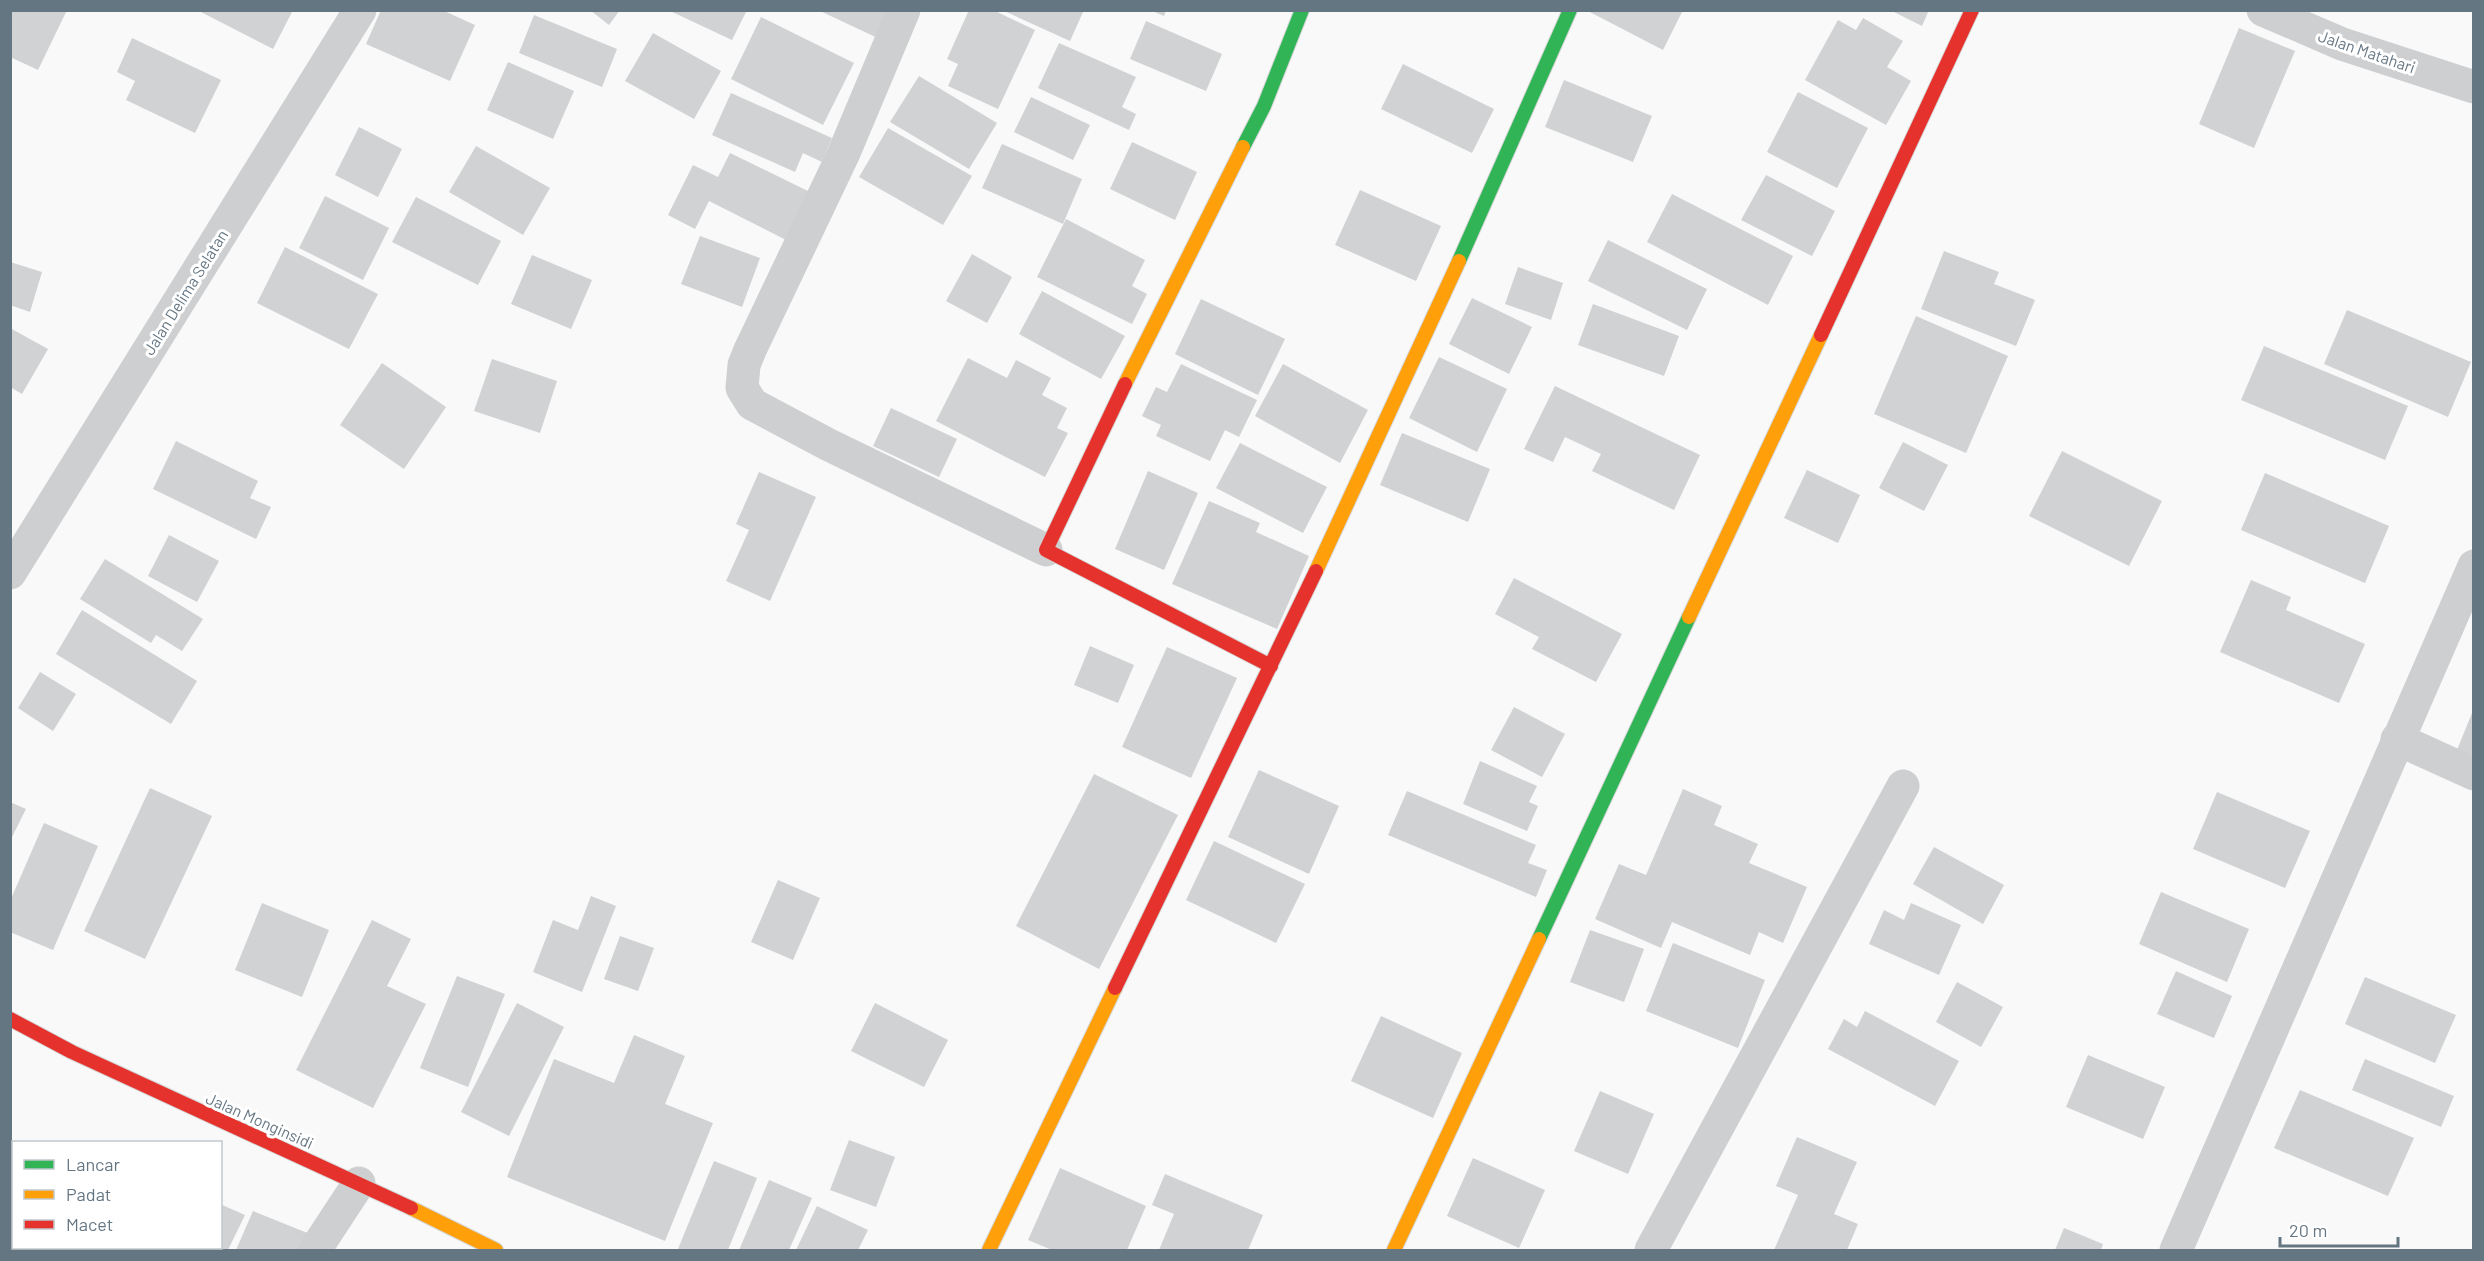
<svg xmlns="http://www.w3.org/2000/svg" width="2484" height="1261" font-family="Barlow,sans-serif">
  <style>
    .building { fill: #d0d2d3 }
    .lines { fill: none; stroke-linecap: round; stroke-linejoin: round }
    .fast-casing { stroke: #d5d6d7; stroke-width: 16 }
    .slow-casing { stroke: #d5d6d7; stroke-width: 16 }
    .jam-casing { stroke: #d5d6d7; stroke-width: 16 }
    .street { stroke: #cecfd0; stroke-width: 33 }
    .fast { stroke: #30b455; stroke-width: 14 }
    .slow { stroke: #ff9f0a; stroke-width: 14 }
    .jam { stroke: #e5322d; stroke-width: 14 }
    .labels { text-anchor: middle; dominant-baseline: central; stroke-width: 6; stroke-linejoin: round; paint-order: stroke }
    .street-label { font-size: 16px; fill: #657683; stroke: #fff }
  </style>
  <rect width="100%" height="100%" fill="#f9f9f9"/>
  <g class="building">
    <path d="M 10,10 L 67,10 L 38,70 L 10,57 Z"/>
    <path d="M 197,10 L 293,10 L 273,49 Z"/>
    <path d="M 381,10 L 442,10 L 475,25 L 450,81 L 366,44 Z"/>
    <path d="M 590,10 L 620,10 L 609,25 Z"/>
    <path d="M 668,10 L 747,10 L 732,40 Z"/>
    <path d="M 818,10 L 898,10 L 884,41 Z"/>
    <path d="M 969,10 L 993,10 L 1035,30 L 998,109 L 948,86 L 958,64 L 947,59 Z"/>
    <path d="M 1002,10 L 1084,10 L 1070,41 Z"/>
    <path d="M 1150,10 L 1166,10 L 1164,16 Z"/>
    <path d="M 1586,10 L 1683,10 L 1663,50 Z"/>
    <path d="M 1890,10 L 1929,10 L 1922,26 Z"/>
    <path d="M 534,15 L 617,49 L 602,87 L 519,53 Z"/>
    <path d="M 761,17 L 854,63 L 823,125 L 731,79 Z"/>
    <path d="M 1863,18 L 1903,41 L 1887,67 L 1911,81 L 1886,125 L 1805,80 L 1838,20 L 1856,30 Z"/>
    <path d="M 1146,21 L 1222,54 L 1206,91 L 1130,59 Z"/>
    <path d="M 2239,28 L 2295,51 L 2254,148 L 2199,124 Z"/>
    <path d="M 653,33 L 721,71 L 694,119 L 625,81 Z"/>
    <path d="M 132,38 L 221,80 L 195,133 L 126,100 L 135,81 L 117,72 Z"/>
    <path d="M 1059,43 L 1136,77 L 1122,107 L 1136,114 L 1129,130 L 1038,88 Z"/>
    <path d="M 508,62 L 574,91 L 553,139 L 487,110 Z"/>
    <path d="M 1403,64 L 1494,109 L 1472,153 L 1381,109 Z"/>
    <path d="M 919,76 L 997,123 L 969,169 L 890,122 Z"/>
    <path d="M 1564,80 L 1652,116 L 1633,162 L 1545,127 Z"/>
    <path d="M 1798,92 L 1868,128 L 1837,188 L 1767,152 Z"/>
    <path d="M 731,93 L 832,138 L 822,162 L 803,153 L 795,172 L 712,135 Z"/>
    <path d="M 1031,97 L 1090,125 L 1073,160 L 1014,132 Z"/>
    <path d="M 359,127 L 402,149 L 378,197 L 335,175 Z"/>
    <path d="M 888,128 L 972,176 L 943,225 L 859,177 Z"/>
    <path d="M 1132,142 L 1197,172 L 1175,220 L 1110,189 Z"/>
    <path d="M 1002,144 L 1082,179 L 1063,224 L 982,188 Z"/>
    <path d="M 476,146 L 550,188 L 523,235 L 449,192 Z"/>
    <path d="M 730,153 L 810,192 L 786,240 L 709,201 L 695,229 L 668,215 L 693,165 L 718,177 Z"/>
    <path d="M 1766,175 L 1835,211 L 1812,256 L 1741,220 Z"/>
    <path d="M 1360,190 L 1441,226 L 1416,281 L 1335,245 Z"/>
    <path d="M 1672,194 L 1793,256 L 1768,305 L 1647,242 Z"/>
    <path d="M 325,196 L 389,228 L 363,280 L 299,248 Z"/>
    <path d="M 416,197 L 501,241 L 478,285 L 392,242 Z"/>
    <path d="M 1066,219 L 1145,260 L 1132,286 L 1147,294 L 1132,324 L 1037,277 Z"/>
    <path d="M 700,236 L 760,258 L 742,307 L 681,284 Z"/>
    <path d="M 1608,240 L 1707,289 L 1687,330 L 1588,281 Z"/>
    <path d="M 285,247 L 378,294 L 349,349 L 257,303 Z"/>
    <path d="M 1944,251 L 1999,272 L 1994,284 L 2035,300 L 2016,346 L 1921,309 Z"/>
    <path d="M 972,254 L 1012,277 L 987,323 L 946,301 Z"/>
    <path d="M 532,255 L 592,280 L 571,329 L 511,304 Z"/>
    <path d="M 10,262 L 42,272 L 30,312 L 10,305 Z"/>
    <path d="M 1518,267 L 1563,283 L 1551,320 L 1505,304 Z"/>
    <path d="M 1042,291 L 1125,336 L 1101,379 L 1019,334 Z"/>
    <path d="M 1472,298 L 1532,327 L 1509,374 L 1449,344 Z"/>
    <path d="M 1201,299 L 1285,339 L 1258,395 L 1175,354 Z"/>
    <path d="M 1593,304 L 1679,336 L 1664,376 L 1578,345 Z"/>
    <path d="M 2347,310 L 2471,362 L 2448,417 L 2324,364 Z"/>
    <path d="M 1916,316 L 2008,356 L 1966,453 L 1874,414 Z"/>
    <path d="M 10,328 L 48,349 L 22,394 L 10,387 Z"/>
    <path d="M 2264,346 L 2408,406 L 2385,460 L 2241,400 Z"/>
    <path d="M 1439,357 L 1507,389 L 1477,452 L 1409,418 Z"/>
    <path d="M 968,358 L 1007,378 L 1016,360 L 1051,378 L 1042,395 L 1067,408 L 1057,428 L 1068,433 L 1045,477 L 936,421 Z"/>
    <path d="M 492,359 L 557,381 L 540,433 L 474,411 Z"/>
    <path d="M 382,363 L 446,407 L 404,469 L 340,425 Z"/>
    <path d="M 1181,364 L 1257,400 L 1239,437 L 1225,430 L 1210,461 L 1156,436 L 1161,425 L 1142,416 L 1156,387 L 1167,392 Z"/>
    <path d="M 1283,364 L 1368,410 L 1340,463 L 1255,416 Z"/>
    <path d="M 1555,386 L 1700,455 L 1674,510 L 1592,471 L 1601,454 L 1565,437 L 1553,462 L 1524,449 Z"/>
    <path d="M 891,408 L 957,439 L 939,477 L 873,446 Z"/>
    <path d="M 1402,433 L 1490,469 L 1468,522 L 1380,485 Z"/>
    <path d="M 176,441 L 258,481 L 250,498 L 271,507 L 256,539 L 153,489 Z"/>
    <path d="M 1903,442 L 1948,465 L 1924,511 L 1879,488 Z"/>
    <path d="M 1240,443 L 1327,487 L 1303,533 L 1216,488 Z"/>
    <path d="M 2062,451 L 2162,501 L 2129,566 L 2029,516 Z"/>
    <path d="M 1807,470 L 1860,495 L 1838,543 L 1784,518 Z"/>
    <path d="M 1148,471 L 1198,493 L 1164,570 L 1115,549 Z"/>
    <path d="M 759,472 L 816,497 L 770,601 L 726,581 L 749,530 L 736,524 Z"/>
    <path d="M 2265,473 L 2389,526 L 2365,583 L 2241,530 Z"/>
    <path d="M 1209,501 L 1260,523 L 1256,532 L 1309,556 L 1277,629 L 1172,584 Z"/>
    <path d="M 169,535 L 219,561 L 197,602 L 148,576 Z"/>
    <path d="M 105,559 L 203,619 L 182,651 L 156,635 L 151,643 L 80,599 Z"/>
    <path d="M 1514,578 L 1622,634 L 1596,682 L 1532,649 L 1539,637 L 1495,614 Z"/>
    <path d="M 2251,580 L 2291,597 L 2286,610 L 2365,644 L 2339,703 L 2220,652 Z"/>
    <path d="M 82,610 L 197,681 L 171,724 L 56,654 Z"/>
    <path d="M 1090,646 L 1134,665 L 1118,703 L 1074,685 Z"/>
    <path d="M 1167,647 L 1237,678 L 1191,778 L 1122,747 Z"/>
    <path d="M 40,672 L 76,694 L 53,731 L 18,708 Z"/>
    <path d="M 1514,707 L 1565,734 L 1542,777 L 1491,750 Z"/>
    <path d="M 2474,708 L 2474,756 L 2457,750 Z"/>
    <path d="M 1480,761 L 1537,786 L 1529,802 L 1538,806 L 1527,831 L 1463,804 Z"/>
    <path d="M 1259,770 L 1339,806 L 1309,874 L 1228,837 Z"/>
    <path d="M 1094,774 L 1178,815 L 1099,969 L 1016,926 Z"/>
    <path d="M 150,788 L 212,816 L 145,959 L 84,931 Z"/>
    <path d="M 1683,789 L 1722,806 L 1714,825 L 1758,844 L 1749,863 L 1807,887 L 1783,943 L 1759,932 L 1750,955 L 1672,922 L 1661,948 L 1595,919 L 1619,864 L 1646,875 Z"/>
    <path d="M 1407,791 L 1536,845 L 1528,863 L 1547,870 L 1536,897 L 1388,835 Z"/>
    <path d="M 2217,792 L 2310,831 L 2285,888 L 2193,849 Z"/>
    <path d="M 10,802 L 26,809 L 10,841 Z"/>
    <path d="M 44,823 L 98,846 L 53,950 L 10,932 L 10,901 Z"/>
    <path d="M 1214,841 L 1305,884 L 1276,943 L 1186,900 Z"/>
    <path d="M 1934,847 L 2004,885 L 1983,924 L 1913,884 Z"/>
    <path d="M 778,880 L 820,898 L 793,960 L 751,942 Z"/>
    <path d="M 2161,892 L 2249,929 L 2227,982 L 2139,944 Z"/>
    <path d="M 591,896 L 616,906 L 582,992 L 533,972 L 553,920 L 578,930 Z"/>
    <path d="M 262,903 L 329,930 L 302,997 L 235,970 Z"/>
    <path d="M 1911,903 L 1961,925 L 1939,975 L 1869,944 L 1884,910 L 1904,920 Z"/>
    <path d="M 372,920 L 411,939 L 387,986 L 426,1004 L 373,1108 L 296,1070 Z"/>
    <path d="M 1590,930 L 1644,949 L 1624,1002 L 1570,982 Z"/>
    <path d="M 620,936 L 654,948 L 638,991 L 604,979 Z"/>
    <path d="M 1673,943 L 1765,980 L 1738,1048 L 1646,1011 Z"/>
    <path d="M 2176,971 L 2232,996 L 2214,1038 L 2157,1014 Z"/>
    <path d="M 457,976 L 505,994 L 468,1087 L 420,1068 Z"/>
    <path d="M 2365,977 L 2456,1015 L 2435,1063 L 2345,1024 Z"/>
    <path d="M 1957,982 L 2003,1007 L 1981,1047 L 1936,1022 Z"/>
    <path d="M 517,1003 L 564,1027 L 509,1136 L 461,1112 Z"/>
    <path d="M 875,1003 L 948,1040 L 924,1087 L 851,1051 Z"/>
    <path d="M 1865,1011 L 1959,1061 L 1935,1106 L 1828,1049 L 1844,1019 L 1857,1027 Z"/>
    <path d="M 1381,1016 L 1462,1053 L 1433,1118 L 1351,1081 Z"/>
    <path d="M 634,1035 L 685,1056 L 665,1104 L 713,1123 L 665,1241 L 507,1177 L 554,1059 L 614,1083 Z"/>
    <path d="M 2088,1055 L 2165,1087 L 2143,1139 L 2066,1107 Z"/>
    <path d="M 2365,1059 L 2454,1096 L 2441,1127 L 2352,1090 Z"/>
    <path d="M 2300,1090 L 2414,1138 L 2388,1196 L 2274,1148 Z"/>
    <path d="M 1600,1091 L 1654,1114 L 1628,1174 L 1574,1151 Z"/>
    <path d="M 1797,1137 L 1857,1162 L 1834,1214 L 1858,1224 L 1847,1250 L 1774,1250 L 1798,1195 L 1776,1186 Z"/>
    <path d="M 849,1140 L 895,1157 L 876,1207 L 830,1190 Z"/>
    <path d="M 1473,1158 L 1545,1190 L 1519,1248 L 1447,1216 Z"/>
    <path d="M 714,1161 L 757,1178 L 728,1250 L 682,1250 L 678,1249 Z"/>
    <path d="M 1060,1168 L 1146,1206 L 1127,1250 L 1052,1250 L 1028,1240 Z"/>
    <path d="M 1165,1174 L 1263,1215 L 1248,1250 L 1159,1250 L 1174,1214 L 1152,1205 Z"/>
    <path d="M 769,1180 L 812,1198 L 789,1250 L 739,1250 Z"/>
    <path d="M 220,1204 L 245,1215 L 228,1250 L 145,1250 L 147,1248 L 220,1248 Z"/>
    <path d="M 817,1206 L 868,1230 L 858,1250 L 796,1250 Z"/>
    <path d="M 253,1211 L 310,1234 L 303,1250 L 236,1250 Z"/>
    <path d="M 2064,1228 L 2103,1244 L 2101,1250 L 2055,1250 Z"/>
  </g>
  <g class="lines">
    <g class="fast-casing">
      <g id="fast">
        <path d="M 1243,147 L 1264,106 L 1302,10"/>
        <path d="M 1459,261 L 1570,10"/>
        <path d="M 1539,939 L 1689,617"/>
      </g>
    </g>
    <g class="slow-casing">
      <g id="slow">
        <path d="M 1125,384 L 1243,147"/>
        <path d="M 1316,571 L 1459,261"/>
        <path d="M 1689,617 L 1821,335"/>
        <path d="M 411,1208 L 496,1250"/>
        <path d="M 989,1250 L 1115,988"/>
        <path d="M 1394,1250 L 1539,939"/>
      </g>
    </g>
    <g class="jam-casing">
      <g id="jam">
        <path d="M 1821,335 L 1972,10"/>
        <path d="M 1125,384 L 1046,550 L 1271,666"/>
        <path d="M 1115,988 L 1316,571"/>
        <path d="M 10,1019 L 72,1052 L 411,1208"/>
      </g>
    </g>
    <g class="street">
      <path d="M 904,10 L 843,155 L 750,350 L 744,365 L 742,388 L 752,404 L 829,445 L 1046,550"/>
      <path d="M 2263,10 L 2342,44 L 2474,87"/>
      <path d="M 10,573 L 360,10"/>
      <path d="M 2397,739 L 2474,774"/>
      <path d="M 315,1250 L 359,1183"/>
      <path d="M 1651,1250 L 1903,786"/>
      <path d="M 2176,1250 L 2474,566"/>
    </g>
    <use href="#fast" class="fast"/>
    <use href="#slow" class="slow"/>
    <use href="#jam" class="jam"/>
  </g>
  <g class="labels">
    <g class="street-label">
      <text transform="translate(2367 51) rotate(19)">Jalan Matahari</text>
      <text transform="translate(185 292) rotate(-58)">Jalan Delima Selatan</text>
      <text transform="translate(260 1120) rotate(24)">Jalan Monginsidi</text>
    </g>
  </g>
  <rect width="2484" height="1261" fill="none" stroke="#657683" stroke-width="24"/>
  <rect x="12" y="1141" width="210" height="108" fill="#ffffff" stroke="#c1c8cd" stroke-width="1.5"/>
  <rect x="24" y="1160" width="30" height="9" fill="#30b455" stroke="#c1c8cd" stroke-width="1.5"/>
  <text x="66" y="1171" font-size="18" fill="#657683">Lancar</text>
  <rect x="24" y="1190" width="30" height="9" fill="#ff9f0a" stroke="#c1c8cd" stroke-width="1.5"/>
  <text x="66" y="1201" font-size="18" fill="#657683">Padat</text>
  <rect x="24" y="1220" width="30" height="9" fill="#e5322d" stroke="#c1c8cd" stroke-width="1.5"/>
  <text x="66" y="1231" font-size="18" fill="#657683">Macet</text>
  <path d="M2280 1237v9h118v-9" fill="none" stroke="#657683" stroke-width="3"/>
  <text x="2289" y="1237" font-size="18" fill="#657683" stroke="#ffffff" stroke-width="4.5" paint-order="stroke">20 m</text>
</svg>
